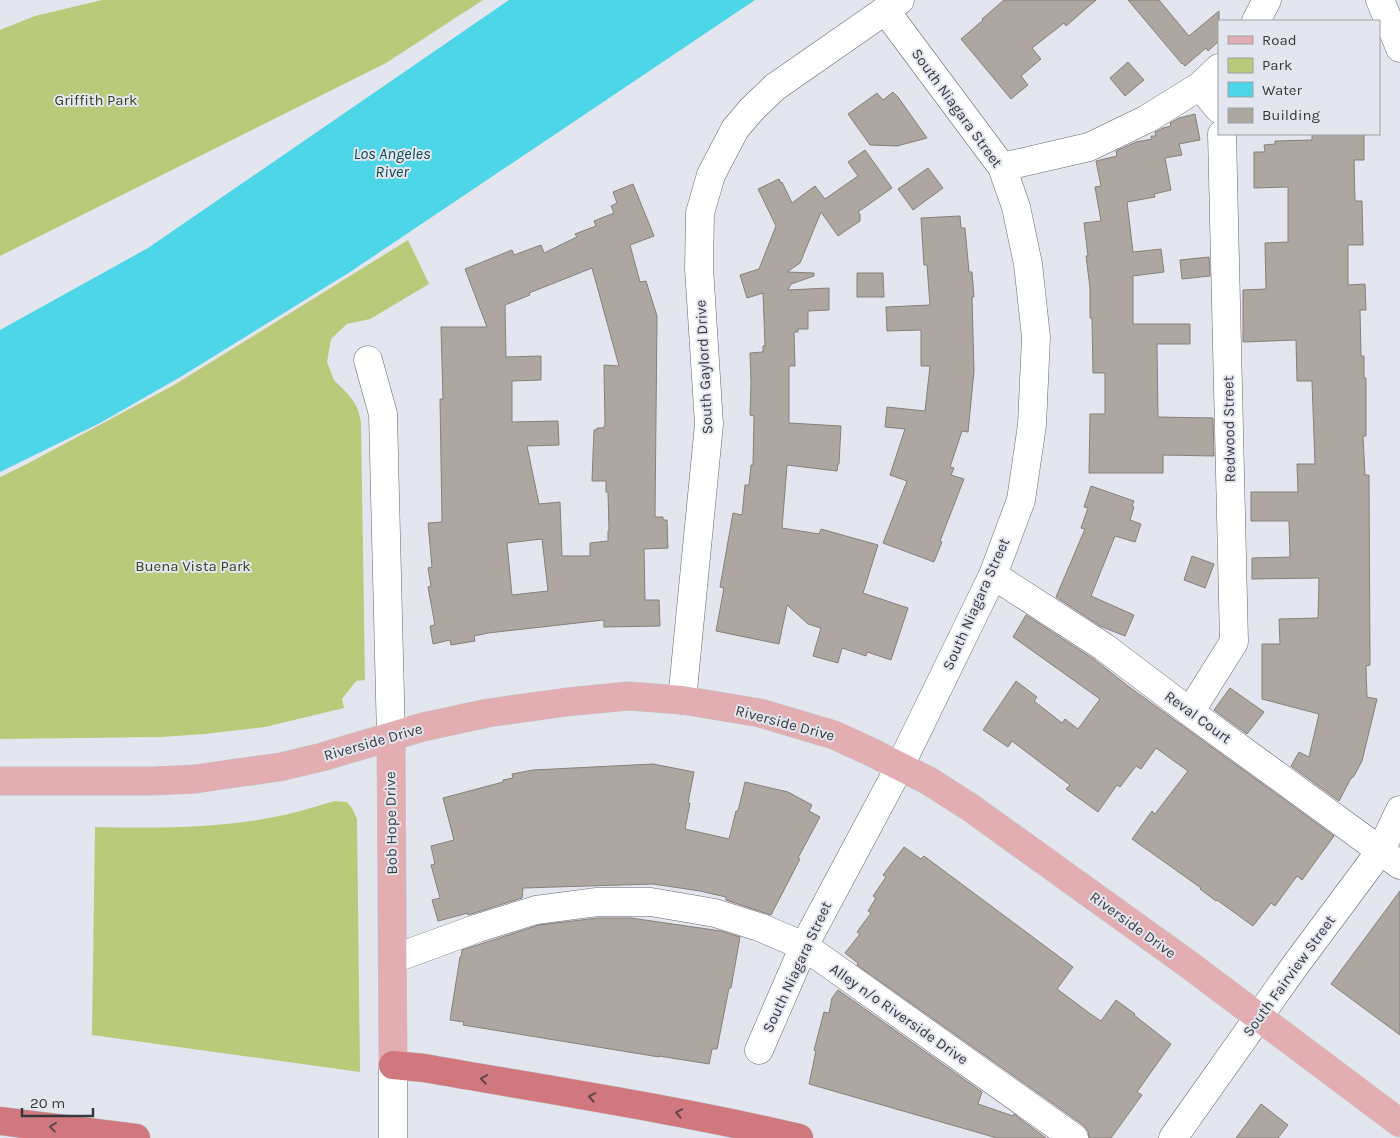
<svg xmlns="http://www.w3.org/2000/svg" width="1400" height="1138" font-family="Karla,sans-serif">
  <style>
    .green { fill: #bac97a }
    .water { fill: #4dd6e7 }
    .building { fill: #aea6a0; stroke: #877f79; fill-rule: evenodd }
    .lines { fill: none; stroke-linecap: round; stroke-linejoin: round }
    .minor-casing { stroke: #65676f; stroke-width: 29 }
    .major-casing { stroke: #c3c4c5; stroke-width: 29 }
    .highway-casing { stroke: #c3c4c5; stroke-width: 29 }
    .minor { stroke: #fff; stroke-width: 28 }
    .major { stroke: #e3aeb2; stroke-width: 28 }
    .highway { stroke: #d1787f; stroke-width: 28 }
    .oneway { stroke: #5e494e }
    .labels { text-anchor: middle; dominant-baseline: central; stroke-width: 4; stroke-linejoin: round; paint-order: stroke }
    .park-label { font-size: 15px; fill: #3a401a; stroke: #e3e6ef }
    .street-label { font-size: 15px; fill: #38393d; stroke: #e3e6ef }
    .water-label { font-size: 16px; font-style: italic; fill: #0a484f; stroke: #e3e6ef }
  </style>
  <rect width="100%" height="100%" fill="#e3e6ef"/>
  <g class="green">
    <path d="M 102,0 L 483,0 L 386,63 L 0,256 L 0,30 L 35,16 Z"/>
    <path d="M 408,240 L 429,284 L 370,319 L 347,324 L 331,339 L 327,362 L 334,380 L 347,393 L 354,402 L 358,410 L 361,422 L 365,680 L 356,681 L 342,699 L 344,708 L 265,727 L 205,734 L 160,737 L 0,739 L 0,477 L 25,465 L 174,385 Z"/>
    <path d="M 335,801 L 347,802 L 352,808 L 357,819 L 360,1072 L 92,1035 L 95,827 C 151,828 208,829 264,819 C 288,815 311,808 335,801 Z"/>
  </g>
  <path class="water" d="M 509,0 L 755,0 L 350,272 L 182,376 L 100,423 L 0,472 L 0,330 L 148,248 Z"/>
  <g class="building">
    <path d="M 1004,0 L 1096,0 L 1066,26 L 1064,23 L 1032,48 L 1041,59 L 1021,76 L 1028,85 L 1011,99 L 961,39 L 983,20 L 982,19 Z"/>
    <path d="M 1128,0 L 1159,0 L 1189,36 L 1219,11 L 1219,41 L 1208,51 L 1206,48 L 1185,66 L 1182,63 L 1182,64 Z"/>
    <path d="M 1128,62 L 1144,80 L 1125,96 L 1110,78 Z"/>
    <path d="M 893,92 L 898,97 L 927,138 L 897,146 L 870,145 L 848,114 L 877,93 L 883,100 Z"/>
    <path d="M 1195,114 L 1200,140 L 1179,144 L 1182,155 L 1165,158 L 1171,190 L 1154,194 L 1155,197 L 1127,202 L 1133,252 L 1161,249 L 1164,272 L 1133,276 L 1133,324 L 1190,324 L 1190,344 L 1157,344 L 1158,417 L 1213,418 L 1214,456 L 1163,455 L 1163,473 L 1089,473 L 1090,414 L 1105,414 L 1105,373 L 1093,373 L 1092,318 L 1090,318 L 1090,288 L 1086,256 L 1088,256 L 1084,223 L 1101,221 L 1095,187 L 1101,186 L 1096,161 L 1117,156 L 1116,151 L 1136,142 L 1152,139 L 1151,136 L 1156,136 L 1155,132 L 1163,128 L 1171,126 L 1170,123 L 1179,118 Z"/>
    <path d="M 1312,134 L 1364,134 L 1364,160 L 1354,160 L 1355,201 L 1362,201 L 1363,245 L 1348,245 L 1348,285 L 1365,284 L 1366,310 L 1360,310 L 1361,356 L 1364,356 L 1364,378 L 1366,378 L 1366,436 L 1363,436 L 1365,475 L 1369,475 L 1370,665 L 1366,666 L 1367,697 L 1377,699 L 1362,761 L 1354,776 L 1350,780 L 1339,801 L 1291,766 L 1299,752 L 1309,757 L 1319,714 L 1262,699 L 1262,644 L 1280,644 L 1279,619 L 1318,618 L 1319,578 L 1252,579 L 1252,558 L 1290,557 L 1289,521 L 1251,521 L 1251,492 L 1298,492 L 1297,464 L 1315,464 L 1312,381 L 1297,381 L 1296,340 L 1243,342 L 1243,290 L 1266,289 L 1265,243 L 1288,242 L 1288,187 L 1254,188 L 1254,152 L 1265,152 L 1264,145 L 1275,144 L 1275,141 L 1312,140 Z"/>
    <path d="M 865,150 L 892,188 L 858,212 L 860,214 L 860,221 L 838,236 L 821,212 L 800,263 L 787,272 L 814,273 L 814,276 L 791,284 L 788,290 L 829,288 L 829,310 L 808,311 L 808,329 L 798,329 L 798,332 L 794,332 L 795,366 L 789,366 L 789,423 L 841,426 L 839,464 L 838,464 L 837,471 L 787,465 L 782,528 L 819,534 L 821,529 L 878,545 L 863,593 L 908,608 L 891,660 L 867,652 L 866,656 L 842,648 L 838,663 L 813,656 L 821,628 L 808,624 L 787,605 L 779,644 L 716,631 L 724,588 L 720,587 L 733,513 L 742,515 L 745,485 L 749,485 L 751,465 L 753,465 L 754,416 L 750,415 L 751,383 L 750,353 L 763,352 L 763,346 L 765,346 L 763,293 L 747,298 L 740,275 L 759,269 L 776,226 L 758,189 L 779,179 L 781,183 L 782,182 L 792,203 L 815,186 L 825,199 L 858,176 L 848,162 Z"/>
    <path d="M 928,168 L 943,188 L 913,210 L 898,189 Z"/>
    <path d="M 633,184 L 654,236 L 630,245 L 640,282 L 646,281 L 657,316 L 655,517 L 663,517 L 663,520 L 667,520 L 668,548 L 644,549 L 645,600 L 659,600 L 660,626 L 604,627 L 604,620 L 488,633 L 474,636 L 475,641 L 451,645 L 450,640 L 433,644 L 430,626 L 435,625 L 428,587 L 431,586 L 428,568 L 432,567 L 428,523 L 442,522 L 440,399 L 443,399 L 441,327 L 487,327 L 465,269 L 512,250 L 514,255 L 541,245 L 544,253 L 577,237 L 575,234 L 596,226 L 594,221 L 614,213 L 611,206 L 617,203 L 613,192 ZM 592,268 L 619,366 L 604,365 L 605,426 L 604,426 L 604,428 L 597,428 L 596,430 L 594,430 L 592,481 L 606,481 L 606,492 L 608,492 L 609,530 L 608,531 L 608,541 L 590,543 L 590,556 L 562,556 L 560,502 L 539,504 L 527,446 L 559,445 L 558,421 L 512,422 L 512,381 L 541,380 L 541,356 L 506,357 L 505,305 L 530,295 L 529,293 ZM 542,539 L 548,591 L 512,595 L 507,543 Z"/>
    <path d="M 960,216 L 961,228 L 965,228 L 969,272 L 972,272 L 974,297 L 972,297 L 974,371 L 968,432 L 962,431 L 950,467 L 954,468 L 951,475 L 964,479 L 940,541 L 942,542 L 934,562 L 883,543 L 907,481 L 890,475 L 905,429 L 885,427 L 887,407 L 925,411 L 930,366 L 921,366 L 921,330 L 887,331 L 886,307 L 930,305 L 927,265 L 924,265 L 921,218 Z"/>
    <path d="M 1209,257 L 1210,276 L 1182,279 L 1180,260 Z"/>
    <path d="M 857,273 L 883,273 L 884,297 L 857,297 Z"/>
    <path d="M 1091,486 L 1134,501 L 1132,506 L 1134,507 L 1130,520 L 1141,524 L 1135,542 L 1115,536 L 1091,596 L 1134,615 L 1125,636 L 1100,626 L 1056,597 L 1085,529 L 1081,528 L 1088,508 L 1084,507 Z"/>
    <path d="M 1192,556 L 1214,564 L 1205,588 L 1184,580 Z"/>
    <path d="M 1026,615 L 1095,660 L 1128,686 L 1334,836 L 1302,880 L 1297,876 L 1275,906 L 1271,903 L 1253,926 L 1217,900 L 1216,901 L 1200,889 L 1201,888 L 1132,839 L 1152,811 L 1155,814 L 1188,771 L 1156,748 L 1141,769 L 1136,766 L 1120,787 L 1117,785 L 1098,812 L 1066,789 L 1070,785 L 1012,741 L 1008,747 L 983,730 L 1016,681 L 1037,697 L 1034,701 L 1062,723 L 1065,719 L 1078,729 L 1100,699 L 1013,637 Z"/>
    <path d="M 1230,688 L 1264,712 L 1247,734 L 1214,710 Z"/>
    <path d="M 653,764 L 694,772 L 688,803 L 690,803 L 685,829 L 729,839 L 736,811 L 738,811 L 745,782 L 788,792 L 812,805 L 809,811 L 820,817 L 798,858 L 800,859 L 771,915 L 726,900 L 726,897 L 700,891 L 653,884 L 523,888 L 522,898 L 468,915 L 468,913 L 438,921 L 432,900 L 440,898 L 431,865 L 435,864 L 431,846 L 454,840 L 443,798 L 503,782 L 503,780 L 513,778 L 512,774 L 533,770 Z"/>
    <path d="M 904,847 L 921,859 L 924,856 L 1073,967 L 1057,989 L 1092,1015 L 1101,1021 L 1116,1000 L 1135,1014 L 1134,1015 L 1171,1044 L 1137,1092 L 1142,1095 L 1111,1138 L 1091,1138 L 1089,1137 L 1088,1131 L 1083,1125 L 857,965 L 858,963 L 845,953 L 860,934 L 857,932 L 871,913 L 868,911 L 876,898 L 873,896 L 886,877 L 883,875 Z"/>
    <path d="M 1400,891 L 1400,1035 L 1331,984 Z"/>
    <path d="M 598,918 L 631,918 L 721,931 L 740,937 L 731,988 L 729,988 L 717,1049 L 712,1049 L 709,1064 L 659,1056 L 659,1057 L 463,1025 L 464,1022 L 450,1020 L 460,957 L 461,957 L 462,950 L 539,925 Z"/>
    <path d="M 838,990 L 982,1092 L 978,1104 L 1013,1116 L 1014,1114 L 1046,1138 L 997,1138 L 809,1084 L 816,1051 L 814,1050 L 824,1012 L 829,1013 L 832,998 Z"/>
    <path d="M 1261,1104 L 1288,1125 L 1278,1138 L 1236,1138 Z"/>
  </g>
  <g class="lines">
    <g class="minor-casing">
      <g id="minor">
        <path d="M 1380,0 L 1400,48"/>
        <path d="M 1256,21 L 1267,0"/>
        <path d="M 1200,86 L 1219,109"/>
        <path d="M 1002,167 L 1089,147 L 1147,119 L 1200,86 L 1219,68"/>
        <path d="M 368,360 L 383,414 L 391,737"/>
        <path d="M 993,575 L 1104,647 L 1190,712 L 1400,865"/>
        <path d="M 682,700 L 709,424 L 699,268 L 700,213 L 711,175 L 735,129 L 752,109 L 775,87 L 900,0"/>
        <path d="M 1190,712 L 1234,642 L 1222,134"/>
        <path d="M 393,959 L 478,928 L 536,910 L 597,902 L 651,902 L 715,913 L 759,927 L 804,946 L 1074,1138"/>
        <path d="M 759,1050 L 804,946 L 900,766 L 993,575 L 1021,500 L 1032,425 L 1036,337 L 1028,264 L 1016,207 L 1002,167 L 885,10"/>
        <path d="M 393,1065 L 393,1138"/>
        <path d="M 1173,1138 L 1294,967 L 1381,850 L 1400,810"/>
      </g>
    </g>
    <g class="major-casing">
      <g id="major">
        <path d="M 391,737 L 393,1065"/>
        <path d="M 0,781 L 154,781 L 196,779 L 229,774 L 280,767 L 322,757 L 423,727 L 488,713 L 567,702 L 628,696 L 682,700 L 760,713 L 834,735 L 869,751 L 929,781 L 971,808 L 1188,964 L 1400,1123"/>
      </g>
    </g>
    <g class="highway-casing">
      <g id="highway">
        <path d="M 393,1065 L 424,1068 C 549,1090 675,1109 799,1138"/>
        <path d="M 0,1121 L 136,1138"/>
      </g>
    </g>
    <use href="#minor" class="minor"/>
    <use href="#major" class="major"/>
    <use href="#highway" class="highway"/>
  </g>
  <defs><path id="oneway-chevron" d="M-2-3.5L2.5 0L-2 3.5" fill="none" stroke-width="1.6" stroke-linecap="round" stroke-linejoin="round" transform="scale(1.25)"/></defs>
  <g class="oneway">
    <use href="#oneway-chevron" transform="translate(484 1079) rotate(-170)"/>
    <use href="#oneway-chevron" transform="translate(592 1097) rotate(-170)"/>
    <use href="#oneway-chevron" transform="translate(679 1113) rotate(-169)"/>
    <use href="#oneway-chevron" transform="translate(53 1127) rotate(-173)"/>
  </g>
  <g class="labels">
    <g class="park-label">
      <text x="96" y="100">Griffith Park</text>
      <text x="193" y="566">Buena Vista Park</text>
    </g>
    <g class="street-label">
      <text transform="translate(957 108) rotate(54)">South Niagara Street</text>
      <text transform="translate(704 367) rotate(-93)">South Gaylord Drive</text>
      <text transform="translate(1229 429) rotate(-91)">Redwood Street</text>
      <text transform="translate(976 604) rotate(-66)">South Niagara Street</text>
      <text transform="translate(1198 717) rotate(36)">Reval Court</text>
      <text transform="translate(785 723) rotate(15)">Riverside Drive</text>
      <text transform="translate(373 742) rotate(-16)">Riverside Drive</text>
      <text transform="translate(391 823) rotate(-91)">Bob Hope Drive</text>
      <text transform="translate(1133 925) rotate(36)">Riverside Drive</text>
      <text transform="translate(797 967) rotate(-65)">South Niagara Street</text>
      <text transform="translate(1289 976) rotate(-54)">South Fairview Street</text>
      <text transform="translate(899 1014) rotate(35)">Alley n/o Riverside Drive</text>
    </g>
    <g class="water-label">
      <text x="392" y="153">Los Angeles<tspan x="392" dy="18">River</tspan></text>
    </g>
  </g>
  <rect x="1218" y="20" width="162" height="115" fill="#e3e6ef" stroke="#9fa1a8"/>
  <rect x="1228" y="36" width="25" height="8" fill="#e3aeb2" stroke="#9fa1a8"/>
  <text x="1262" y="45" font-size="15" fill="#38393d">Road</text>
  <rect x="1228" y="58" width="25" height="15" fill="#bac97a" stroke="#9fa1a8"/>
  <text x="1262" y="70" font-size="15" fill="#38393d">Park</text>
  <rect x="1228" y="82" width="25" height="15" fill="#4dd6e7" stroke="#9fa1a8"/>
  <text x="1262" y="95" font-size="15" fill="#38393d">Water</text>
  <rect x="1228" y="108" width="25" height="15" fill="#aea6a0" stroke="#9fa1a8"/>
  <text x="1262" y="120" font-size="15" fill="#38393d">Building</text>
  <path d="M22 1108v8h71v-8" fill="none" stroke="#38393d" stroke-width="2.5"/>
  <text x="30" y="1108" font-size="15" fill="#38393d" stroke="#e3e6ef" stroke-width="4" paint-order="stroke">20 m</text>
</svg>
